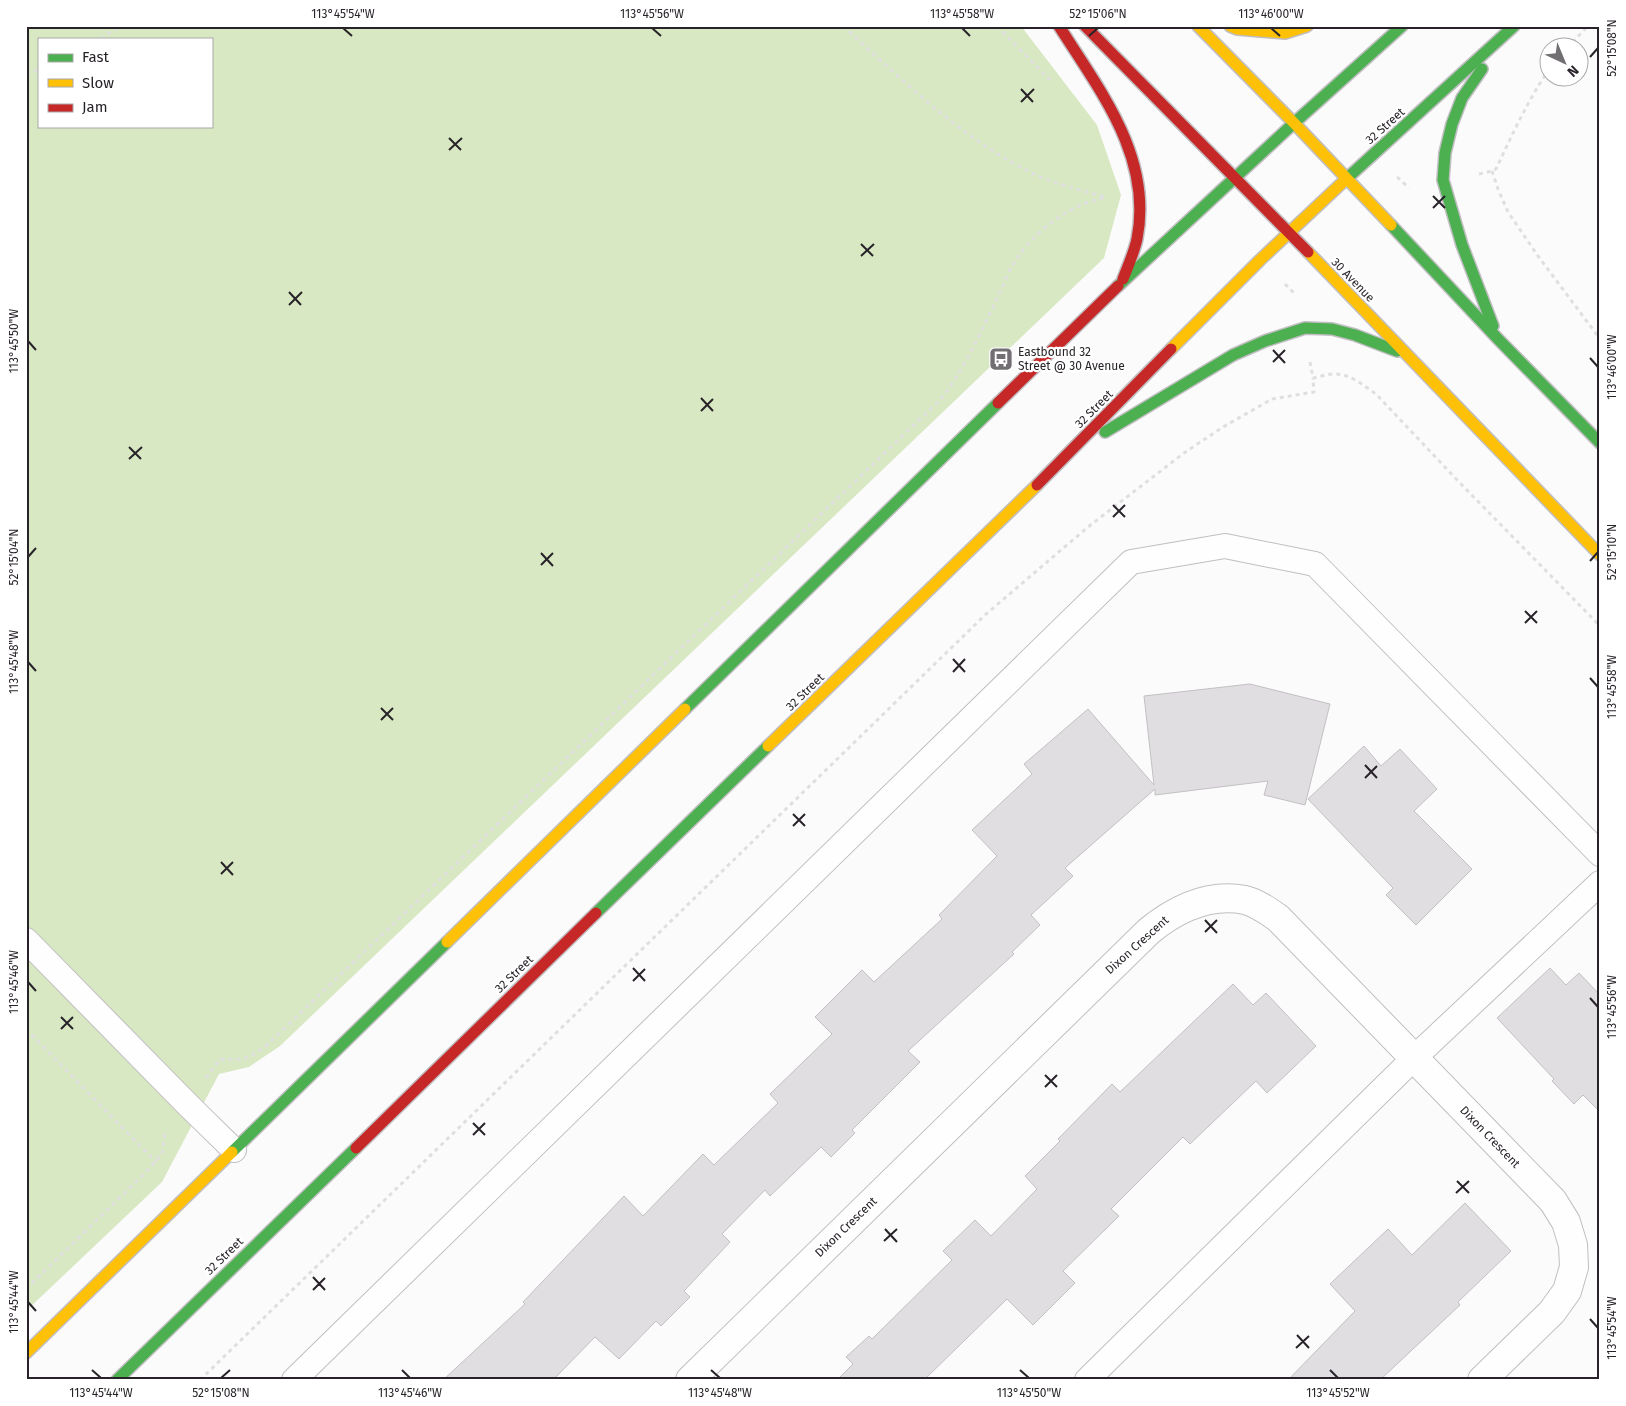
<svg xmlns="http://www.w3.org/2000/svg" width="1626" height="1406" font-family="'Fira Sans',sans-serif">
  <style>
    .green { fill: #d8e8c2; fill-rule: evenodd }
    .building { fill: #e1dee2; stroke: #c2c0c2 }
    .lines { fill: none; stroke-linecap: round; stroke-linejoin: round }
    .lane-casing { stroke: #c1bec2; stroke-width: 26 }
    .street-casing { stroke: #c1bec2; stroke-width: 30 }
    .fast-casing { stroke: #c1bec2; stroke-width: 14 }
    .slow-casing { stroke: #c1bec2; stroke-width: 14 }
    .jam-casing { stroke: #c1bec2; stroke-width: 14 }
    .path { stroke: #dfdfdf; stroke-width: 3; stroke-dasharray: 4 4; stroke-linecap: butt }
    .lane { stroke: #fffeff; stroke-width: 24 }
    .street { stroke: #fffeff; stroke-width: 28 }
    .fast { stroke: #4caf50; stroke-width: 11 }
    .slow { stroke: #ffc107; stroke-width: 11 }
    .jam { stroke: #c62828; stroke-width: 11 }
    .ticks { fill: none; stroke: #282329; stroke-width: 2 }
    .labels { text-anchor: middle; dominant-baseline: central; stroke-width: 4.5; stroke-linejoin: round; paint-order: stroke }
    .street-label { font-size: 12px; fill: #282329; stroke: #fff }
    .poi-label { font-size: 12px; fill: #282329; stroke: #fff; text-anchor: start }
    .neatline { fill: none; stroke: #282329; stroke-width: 2 }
    .ticks-label { font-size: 12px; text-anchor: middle; fill: #282329 }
  </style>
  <rect width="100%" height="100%" fill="#fcfbfc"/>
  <path class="green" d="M 26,26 L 1021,26 L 1097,125 L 1121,195 L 1104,258 L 280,1046 L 249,1067 L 219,1074 L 162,1182 L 26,1311 ZM 39,39 L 211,39 L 211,126 L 39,126 Z"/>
  <g class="building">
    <path d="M 1250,684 L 1330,704 L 1305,805 L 1264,795 L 1268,781 L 1155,795 L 1155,789 L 1065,868 L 1073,876 L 1031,915 L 1040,925 L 1012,952 L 1014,954 L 908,1051 L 920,1062 L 852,1130 L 855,1133 L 831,1157 L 821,1147 L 770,1196 L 765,1190 L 722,1234 L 730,1242 L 684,1291 L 690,1297 L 661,1326 L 656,1321 L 619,1359 L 595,1337 L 553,1380 L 443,1380 L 525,1304 L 523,1302 L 624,1196 L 643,1216 L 703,1154 L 714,1165 L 778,1103 L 770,1094 L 832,1034 L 815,1017 L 862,970 L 874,982 L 942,919 L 939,915 L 997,856 L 972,830 L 1032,774 L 1024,764 L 1088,709 L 1154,785 L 1144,696 Z"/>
    <path d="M 1364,746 L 1381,766 L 1400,749 L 1437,789 L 1414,811 L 1472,869 L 1416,925 L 1386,895 L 1393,888 L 1308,799 Z"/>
    <path d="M 1550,968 L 1566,985 L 1579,973 L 1600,995 L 1600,1112 L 1583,1095 L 1574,1104 L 1552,1081 L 1554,1079 L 1497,1018 Z"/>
    <path d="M 1233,984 L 1253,1005 L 1266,993 L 1316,1046 L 1267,1093 L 1256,1081 L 1190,1144 L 1183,1137 L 1111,1209 L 1119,1216 L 1063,1271 L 1075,1283 L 1033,1325 L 1007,1299 L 924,1380 L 837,1380 L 853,1364 L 846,1357 L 869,1336 L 872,1339 L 952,1260 L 943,1251 L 975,1220 L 991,1236 L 1037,1189 L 1025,1176 L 1060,1141 L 1058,1139 L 1112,1084 L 1120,1092 Z"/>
    <path d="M 1465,1203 L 1511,1251 L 1458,1302 L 1460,1305 L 1380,1380 L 1288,1380 L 1355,1311 L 1330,1284 L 1388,1229 L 1412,1255 Z"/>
  </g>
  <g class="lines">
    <g class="lane-casing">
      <g id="lane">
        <path d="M 26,940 L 187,1104 L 234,1150"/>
        <path d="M 294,1380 L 1131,562 L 1225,546 L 1315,564 L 1600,854"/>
        <path d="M 1087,1380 L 1414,1058 L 1600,883"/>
      </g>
    </g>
    <g class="street-casing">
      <path id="street" d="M 690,1380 L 1149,931 C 1176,909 1209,893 1245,900 C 1257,903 1268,911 1278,918 L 1553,1201 L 1566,1222 L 1573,1245 L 1574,1267 L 1567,1291 L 1552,1312 L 1482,1380"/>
    </g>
    <g class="fast-casing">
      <g id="fast">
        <path d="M 1482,69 L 1462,98 L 1452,124 L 1445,153 L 1443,180 L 1462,245 L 1493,326"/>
        <path d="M 1344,181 L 1514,26"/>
        <path d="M 1391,225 L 1498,339 L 1600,443"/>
        <path d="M 1118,286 L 1294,123 L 1402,26"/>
        <path d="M 1105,432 L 1233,355 L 1265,341 L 1305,328 L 1332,329 L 1355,335 L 1397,351"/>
        <path d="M 685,709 L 998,403"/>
        <path d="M 596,913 L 768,746"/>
        <path d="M 232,1152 L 447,942"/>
        <path d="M 117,1380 L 356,1148"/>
      </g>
    </g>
    <g class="slow-casing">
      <g id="slow">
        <path d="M 1198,26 L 1294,123 L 1391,225"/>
        <path d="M 1230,26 L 1237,29 L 1285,33 L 1307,26"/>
        <path d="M 1308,252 L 1600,555"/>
        <path d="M 1171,349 L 1260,260 L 1344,181"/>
        <path d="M 768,746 L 1037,485"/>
        <path d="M 447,942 L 685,709"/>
        <path d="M 26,1353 L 232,1152"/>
      </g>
    </g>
    <g class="jam-casing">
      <g id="jam">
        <path d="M 1059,26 C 1100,91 1153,157 1137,239 C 1134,253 1128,266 1123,279"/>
        <path d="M 1085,26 L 1308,252"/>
        <path d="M 998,403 L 1118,286"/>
        <path d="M 1037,485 L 1171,349"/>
        <path d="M 356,1148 L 596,913"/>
      </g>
    </g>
    <g class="path">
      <path d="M 843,26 C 904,81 961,139 1036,175 C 1058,185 1082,190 1105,197"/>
      <path d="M 997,26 L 1050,80"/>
      <path d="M 101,39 L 119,26"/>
      <path d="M 1567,48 L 1588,26"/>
      <path d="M 26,73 L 39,70"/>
      <path d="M 1492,171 L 1498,189 L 1508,212 L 1538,256 L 1600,339"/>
      <path d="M 1479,174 L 1492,171 L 1496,169 C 1512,135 1527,102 1548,71"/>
      <path d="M 1397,177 L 1409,188"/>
      <path d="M 1285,284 L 1295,294"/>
      <path d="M 1310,362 L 1313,378 C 1319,377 1326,374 1333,374 C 1349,373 1363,385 1376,394 L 1459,482 L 1600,626"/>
      <path d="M 26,1029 L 156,1162"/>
      <path d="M 206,1078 L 220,1059 C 245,1060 246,1060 267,1045 L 940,400 C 964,370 983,328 999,294 C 1004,285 1007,274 1012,266 C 1028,239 1055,216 1083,204 C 1090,201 1098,200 1105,197"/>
      <path d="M 26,1289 L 146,1172 L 162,1154 L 165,1134 L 168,1130"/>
      <path d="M 200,1380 L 985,615 L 1088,527 L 1184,453 L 1223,427 L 1272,399 L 1314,392 L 1313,378"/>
    </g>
    <use href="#lane" class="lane"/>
    <use href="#street" class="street"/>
    <use href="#fast" class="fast"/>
    <use href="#slow" class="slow"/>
    <use href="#jam" class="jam"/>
  </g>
  <path class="ticks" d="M 343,28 L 352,36M 652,28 L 661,36M 962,28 L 970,36M 1271,28 L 1280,36M 1089,36 L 1098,28M 1590,57 L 1598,48M 1021,89 L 1033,102M 1021,102 L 1034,89M 449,138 L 461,150M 449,150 L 462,138M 1433,196 L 1445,208M 1433,208 L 1445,196M 861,244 L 873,256M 861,256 L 874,244M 289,292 L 301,305M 289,305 L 302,292M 28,341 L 36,350M 1273,350 L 1285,363M 1590,358 L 1598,367M 1273,362 L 1285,350M 701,398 L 713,411M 701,411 L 713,399M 129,447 L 141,459M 129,459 L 142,447M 1113,505 L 1125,517M 1113,517 L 1125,505M 541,553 L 553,566M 28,557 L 36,548M 1590,561 L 1598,552M 541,565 L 553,553M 1525,611 L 1537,623M 1525,623 L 1537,611M 953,659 L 965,672M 28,662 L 36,671M 953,672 L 965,659M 1590,678 L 1598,687M 381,708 L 393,720M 381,720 L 393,708M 1365,765 L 1377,778M 1365,778 L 1377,766M 793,814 L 805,826M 793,826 L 805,814M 221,862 L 233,875M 221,874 L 233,862M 1205,920 L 1217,933M 1205,932 L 1217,920M 633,968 L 645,981M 633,981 L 645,969M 28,982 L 36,991M 1590,998 L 1598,1007M 61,1017 L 73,1029M 61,1029 L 73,1017M 1045,1075 L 1057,1087M 1045,1087 L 1057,1075M 473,1123 L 485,1135M 473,1135 L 485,1123M 1457,1181 L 1469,1193M 1456,1193 L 1469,1181M 885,1229 L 897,1242M 884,1241 L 897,1229M 313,1277 L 325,1290M 313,1290 L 325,1278M 28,1302 L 36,1311M 1590,1319 L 1598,1328M 1297,1335 L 1309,1348M 1296,1348 L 1309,1336M 92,1370 L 101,1378M 402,1370 L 410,1378M 711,1370 L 720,1378M 1020,1370 L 1029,1378M 1330,1370 L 1338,1378M 221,1378 L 230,1370"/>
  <defs>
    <g id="bus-square" transform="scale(1.25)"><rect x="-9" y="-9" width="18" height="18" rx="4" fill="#726f73" stroke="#fff"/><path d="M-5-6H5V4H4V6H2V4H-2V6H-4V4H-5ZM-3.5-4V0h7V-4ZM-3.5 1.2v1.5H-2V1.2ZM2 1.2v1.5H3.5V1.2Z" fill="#fff"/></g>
  </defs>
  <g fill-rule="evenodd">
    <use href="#bus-square" x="1001" y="359"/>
  </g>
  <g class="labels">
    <g class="street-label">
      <text transform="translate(1385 126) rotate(-42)">32 Street</text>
      <text transform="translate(1353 280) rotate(46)">30 Avenue</text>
      <text transform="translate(1094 409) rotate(-45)">32 Street</text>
      <text transform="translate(805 692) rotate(-44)">32 Street</text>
      <text transform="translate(1137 945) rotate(-42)">Dixon Crescent</text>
      <text transform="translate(514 974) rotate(-44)">32 Street</text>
      <text transform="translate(1490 1137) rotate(46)">Dixon Crescent</text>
      <text transform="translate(846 1227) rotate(-44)">Dixon Crescent</text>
      <text transform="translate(224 1256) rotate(-44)">32 Street</text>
    </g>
    <g class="poi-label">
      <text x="1018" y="352">Eastbound 32<tspan x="1018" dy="14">Street @ 30 Avenue</tspan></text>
    </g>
  </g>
  <rect width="1626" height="1406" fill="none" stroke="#ffffff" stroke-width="55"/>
  <rect x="38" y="38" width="175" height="90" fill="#ffffff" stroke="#a9a7a9"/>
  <rect x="48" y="54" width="25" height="8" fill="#4caf50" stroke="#a9a7a9"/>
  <text x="82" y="62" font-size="15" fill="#282329">Fast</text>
  <rect x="48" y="79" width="25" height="8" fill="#ffc107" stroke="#a9a7a9"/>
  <text x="82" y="88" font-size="15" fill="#282329">Slow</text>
  <rect x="48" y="104" width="25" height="8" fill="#c62828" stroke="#a9a7a9"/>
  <text x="82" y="112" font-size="15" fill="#282329">Jam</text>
  <g transform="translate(1564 62) rotate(136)"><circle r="24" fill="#ffffff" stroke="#a9a7a9"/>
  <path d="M0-4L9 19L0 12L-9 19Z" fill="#726f73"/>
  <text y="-8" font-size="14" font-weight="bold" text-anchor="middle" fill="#282329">N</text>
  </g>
  <rect x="28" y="28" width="1570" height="1350" class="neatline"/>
  <g class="ticks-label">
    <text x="343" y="18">113°45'54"W</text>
    <text x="652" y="18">113°45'56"W</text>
    <text x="962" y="18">113°45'58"W</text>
    <text x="1098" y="18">52°15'06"N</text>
    <text x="1271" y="18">113°46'00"W</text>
    <text transform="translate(1612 48) rotate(-90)" y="4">52°15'08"N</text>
    <text transform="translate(14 341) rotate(-90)" y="4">113°45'50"W</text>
    <text transform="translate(1612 367) rotate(-90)" y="4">113°46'00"W</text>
    <text transform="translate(1612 552) rotate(-90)" y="4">52°15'10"N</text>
    <text transform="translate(14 557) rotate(-90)" y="4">52°15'04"N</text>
    <text transform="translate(14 662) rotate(-90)" y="4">113°45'48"W</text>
    <text transform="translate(1612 687) rotate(-90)" y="4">113°45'58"W</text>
    <text transform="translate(14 982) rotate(-90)" y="4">113°45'46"W</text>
    <text transform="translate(1612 1007) rotate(-90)" y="4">113°45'56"W</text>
    <text transform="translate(14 1302) rotate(-90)" y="4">113°45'44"W</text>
    <text transform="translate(1612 1328) rotate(-90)" y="4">113°45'54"W</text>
    <text x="101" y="1397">113°45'44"W</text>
    <text x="221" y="1397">52°15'08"N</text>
    <text x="410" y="1397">113°45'46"W</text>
    <text x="720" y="1397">113°45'48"W</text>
    <text x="1029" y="1397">113°45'50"W</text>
    <text x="1338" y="1397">113°45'52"W</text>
  </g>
</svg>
